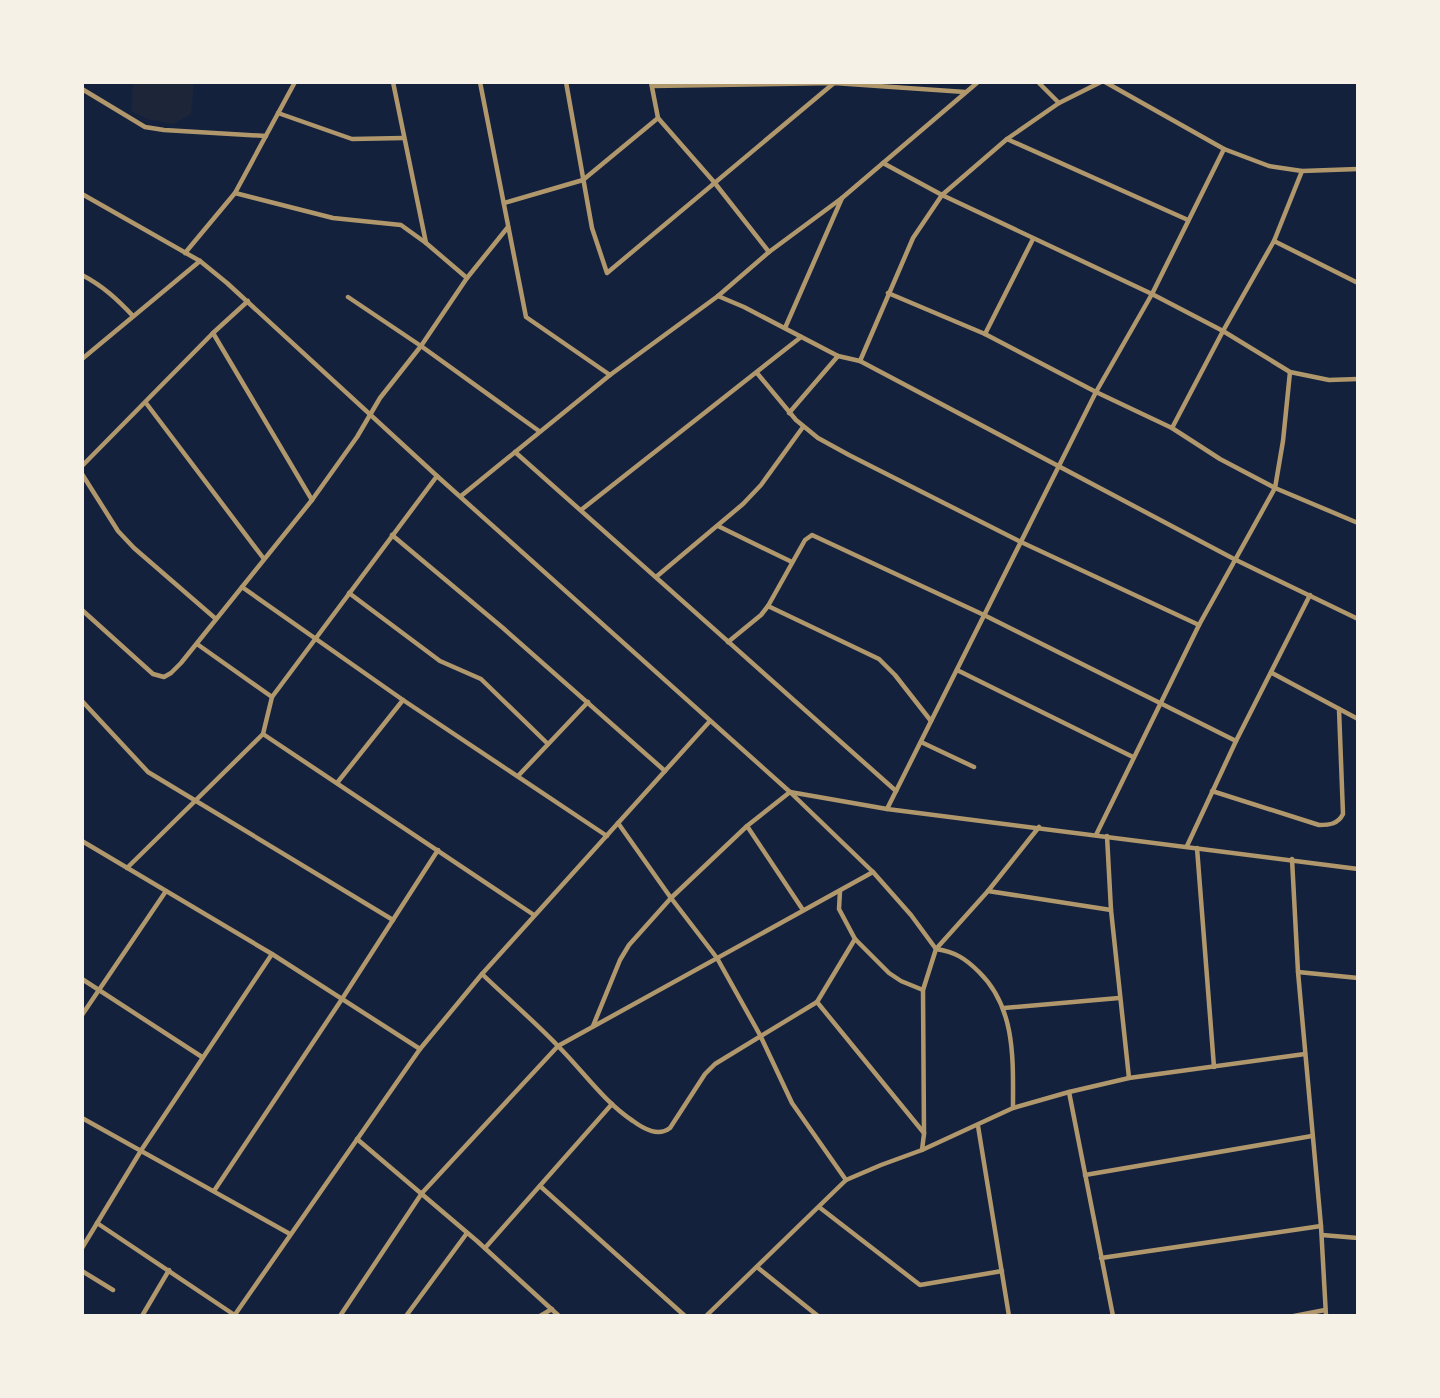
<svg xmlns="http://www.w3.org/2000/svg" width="1440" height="1398" font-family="Figtree,sans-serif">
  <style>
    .green { fill: #1d2539 }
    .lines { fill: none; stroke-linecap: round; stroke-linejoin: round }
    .minor { stroke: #b1986c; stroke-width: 4.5 }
  </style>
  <rect width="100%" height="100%" fill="#14213d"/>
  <path class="green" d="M 133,83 L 194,83 L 191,114 L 173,124 L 147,119 L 131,111 Z"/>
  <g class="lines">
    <g class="minor">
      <path d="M 393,82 L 426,243"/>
      <path d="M 480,82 L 526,317 L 610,375"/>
      <path d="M 566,82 L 592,228 L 607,273 L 834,83"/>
      <path d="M 651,82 L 658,118 L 714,182 L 769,252"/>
      <path d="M 1038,82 L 1059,103"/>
      <path d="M 1105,82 L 1224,149 L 1269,166 L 1302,171 L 1358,169"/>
      <path d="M 652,86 L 834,83 L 965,92"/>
      <path d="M 82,89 L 145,127 L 164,130 L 266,136"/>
      <path d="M 278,113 L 352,139 L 404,138"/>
      <path d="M 1007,139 L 1188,220"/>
      <path d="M 883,163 L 942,195 L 1152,294 L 1223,331 L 1290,372 L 1329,380 L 1358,379"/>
      <path d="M 235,193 L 333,218 L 401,225 L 426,243 L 467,278"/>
      <path d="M 82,194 L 200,261 L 227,283 L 437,476 L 790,792 L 873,872 L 911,915 L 936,949 L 988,891 L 1039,827"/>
      <path d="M 504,203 L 583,180 L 658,118"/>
      <path d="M 1274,241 L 1358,283"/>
      <path d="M 185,253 L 235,193 L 295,82"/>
      <path d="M 82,275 C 103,286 117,299 133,316"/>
      <path d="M 888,293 L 985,334 L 1096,392 L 1172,428 L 1220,459 L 1275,488 L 1358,523"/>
      <path d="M 718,296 L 744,307 L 838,356 L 860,361 L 1234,559 L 1358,619"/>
      <path d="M 348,297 L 421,346 L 539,431"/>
      <path d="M 785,328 L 842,198"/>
      <path d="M 213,333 L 312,500"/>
      <path d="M 985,334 L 1033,239"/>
      <path d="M 82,359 L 200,261"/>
      <path d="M 860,361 L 913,238 L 942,195 L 1007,139 L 1059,103 L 1101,82"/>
      <path d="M 757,373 L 796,420 L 818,438 L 849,455 L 1021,542 L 1199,625"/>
      <path d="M 146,403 L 264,559"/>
      <path d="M 789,413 L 838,356"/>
      <path d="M 1172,428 L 1223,331 L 1274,241 L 1302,171"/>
      <path d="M 515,452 L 896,791"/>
      <path d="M 82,466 L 213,333 L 248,301"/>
      <path d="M 82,474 L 118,531 L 134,548 L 216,619"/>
      <path d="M 461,496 L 610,375 L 718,296 L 769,252 L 842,198 L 978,82"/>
      <path d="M 581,510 L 801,337"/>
      <path d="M 718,526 L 792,562"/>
      <path d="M 392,535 L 503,628 L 665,771"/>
      <path d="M 656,577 L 743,504 L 761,485 L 803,427"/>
      <path d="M 242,587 L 403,700 L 607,836"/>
      <path d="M 349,593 L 440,661 L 481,679 L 548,744"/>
      <path d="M 768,606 L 879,659 L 895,675 L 931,721"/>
      <path d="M 82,610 L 153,674 L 164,677 L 171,673 L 181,663 L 312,500 L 357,437 L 380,398 L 421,346 L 467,278 L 508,227"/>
      <path d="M 728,642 L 761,615 L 768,606 L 805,540 L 812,535 L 984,615 L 1236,741"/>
      <path d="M 197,644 L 272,697"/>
      <path d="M 957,670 L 1133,757"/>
      <path d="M 1272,673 L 1358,719"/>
      <path d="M 82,701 L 148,772 L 393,920"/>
      <path d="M 263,734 L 534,915"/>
      <path d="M 921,742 L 974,767"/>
      <path d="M 518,776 L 588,702"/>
      <path d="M 337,783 L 403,700"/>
      <path d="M 1212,791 L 1319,825 C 1330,825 1338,824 1343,814 L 1339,709"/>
      <path d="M 887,809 L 1096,392 L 1152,294 L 1224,149"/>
      <path d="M 618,823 L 671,898 L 717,958 L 760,1035 L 792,1103 L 846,1180"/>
      <path d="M 747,826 L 803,910"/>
      <path d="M 1096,835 L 1199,625 L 1275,488 L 1283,441 L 1290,372"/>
      <path d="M 1107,836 L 1111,910 L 1129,1078"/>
      <path d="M 82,841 L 272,954 L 420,1049"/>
      <path d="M 1187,846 L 1236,741 L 1310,595"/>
      <path d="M 1197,848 L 1214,1067"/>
      <path d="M 1292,859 L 1298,972 L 1321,1226 L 1326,1316"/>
      <path d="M 127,868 L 263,734 L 272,697 L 437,476"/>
      <path d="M 840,891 L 839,909 L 855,939 L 889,973 L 901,981 L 923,990"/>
      <path d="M 988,891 L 1111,910"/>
      <path d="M 855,939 L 817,1002 L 924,1133"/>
      <path d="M 1298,972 L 1358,978"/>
      <path d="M 482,974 C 507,998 534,1021 558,1046 C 583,1071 604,1102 633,1121 C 644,1129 658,1137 670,1128 L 705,1074 L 715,1064 L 817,1002"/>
      <path d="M 82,979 L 202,1057"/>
      <path d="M 1004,1008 L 1119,998"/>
      <path d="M 82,1015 L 166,891"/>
      <path d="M 593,1026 L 620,960 L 629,945 L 671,898 L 747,826 L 790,792 L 887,809 L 1358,869"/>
      <path d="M 1069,1092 L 1113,1316"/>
      <path d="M 82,1118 L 290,1234"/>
      <path d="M 978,1126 L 1009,1316"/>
      <path d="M 357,1139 L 477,1241 L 559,1316"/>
      <path d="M 922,1150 L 924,1134 L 923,990 L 936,949 C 955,952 965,958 979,972 C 1016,1008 1013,1060 1013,1108"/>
      <path d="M 1085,1175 L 1312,1136"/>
      <path d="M 540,1186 L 685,1316"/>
      <path d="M 214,1191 L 342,999 L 438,850"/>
      <path d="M 819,1207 L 920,1285 L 1002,1271"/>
      <path d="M 97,1223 L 236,1316"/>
      <path d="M 1322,1235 L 1358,1238"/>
      <path d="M 82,1248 L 142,1149 L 272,954"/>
      <path d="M 485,1248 L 612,1104"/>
      <path d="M 1101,1258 L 1321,1226"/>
      <path d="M 757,1267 L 818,1316"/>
      <path d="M 82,1271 L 113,1290"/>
      <path d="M 142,1316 L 169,1270"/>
      <path d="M 234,1316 L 420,1049 L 482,974 L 710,721"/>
      <path d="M 340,1316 L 422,1193 L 558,1046 L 873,872"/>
      <path d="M 406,1316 L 467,1233"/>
      <path d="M 540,1316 L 552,1309"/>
      <path d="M 706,1316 L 846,1180 L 881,1165 L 922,1150 L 1013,1108 L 1069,1092 L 1129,1078 L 1305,1054"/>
      <path d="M 1294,1316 L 1325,1310"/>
    </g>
  </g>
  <rect width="1440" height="1398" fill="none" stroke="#f6f1e7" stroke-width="168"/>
</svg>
